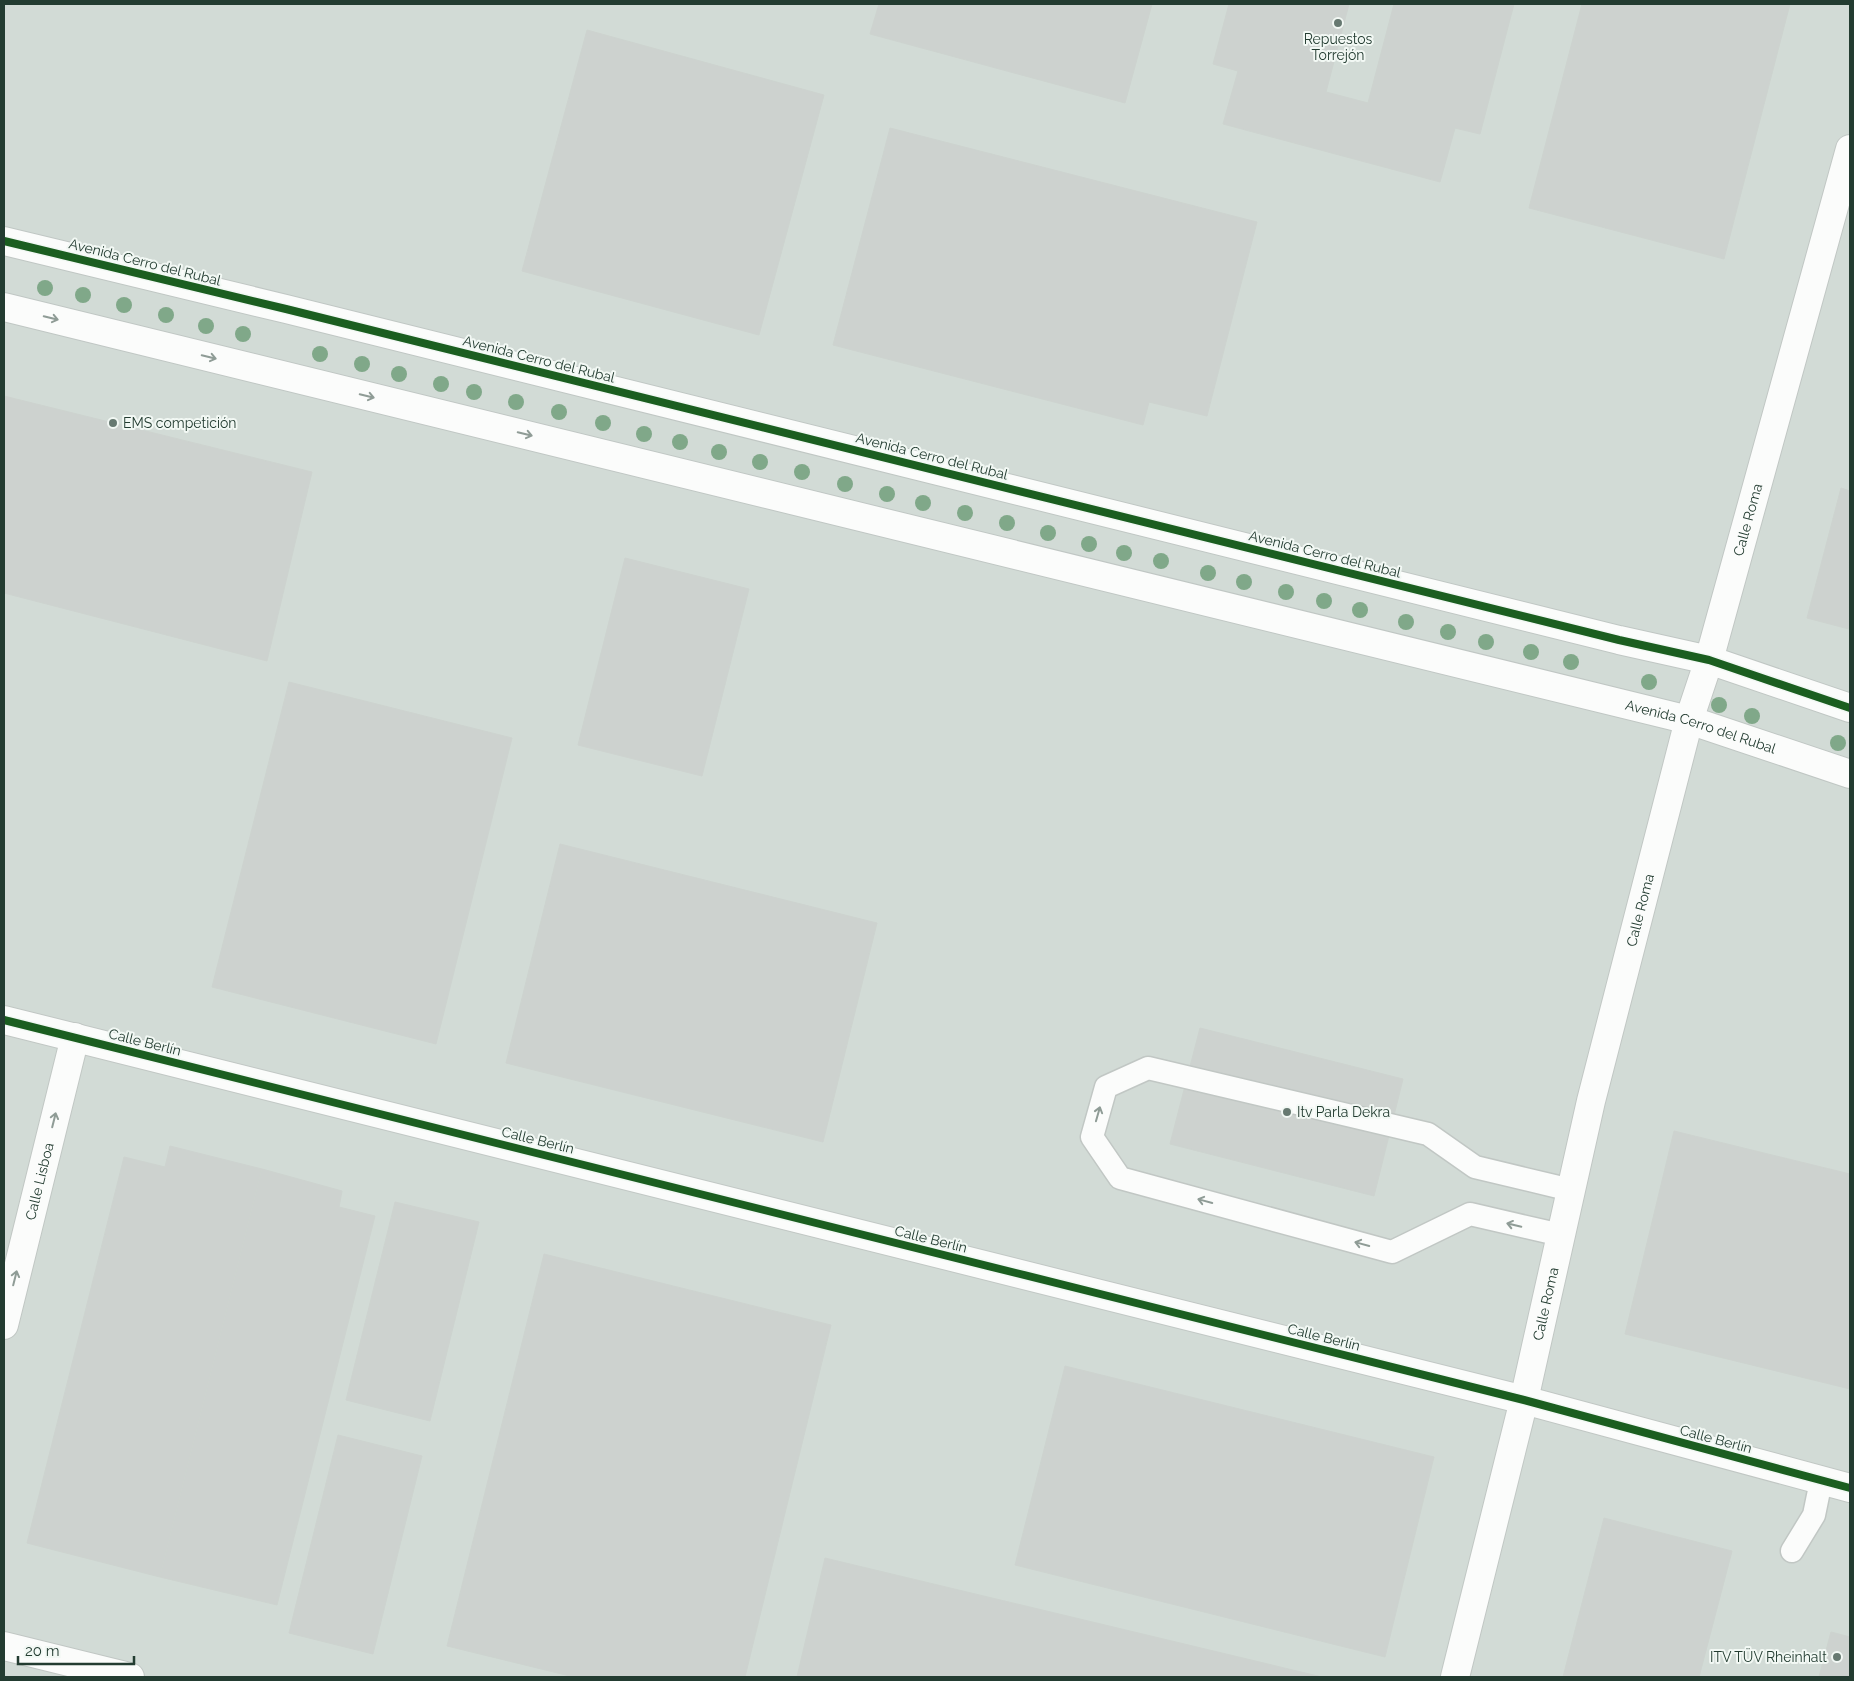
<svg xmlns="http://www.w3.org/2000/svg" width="1854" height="1681" font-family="Raleway,sans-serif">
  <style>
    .built { fill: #d2dbd6 }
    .building { fill: #cdd2cf; stroke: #cdd3cf }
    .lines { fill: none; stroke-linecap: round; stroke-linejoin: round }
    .lane-casing { stroke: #c1c7c4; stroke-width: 25 }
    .street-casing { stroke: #c1c7c4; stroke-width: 30 }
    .secondary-casing { stroke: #c0c7c4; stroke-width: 30 }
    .lane { stroke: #fbfcfb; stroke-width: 22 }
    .street { stroke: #fbfcfb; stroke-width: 28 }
    .secondary { stroke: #fbfcfb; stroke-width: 28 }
    .cycleway-casing { stroke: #f2f8f4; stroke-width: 11 }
    .cycleway { stroke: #1b5e20; stroke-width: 8 }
    .tree { fill: #80a889 }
    .oneway { stroke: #8f9c96 }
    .poi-dot { fill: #677971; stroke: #f2f8f4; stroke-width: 2 }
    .labels { text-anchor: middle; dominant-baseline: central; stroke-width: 4; stroke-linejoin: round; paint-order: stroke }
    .poi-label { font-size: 14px; fill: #233c31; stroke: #f2f8f4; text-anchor: start }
    .street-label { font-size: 14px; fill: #233c31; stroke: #f2f8f4 }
  </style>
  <rect width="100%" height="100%" fill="#e4eae7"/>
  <rect class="built" x="4" y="4" width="1846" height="1673"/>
  <g class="building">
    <path d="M 879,4 L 1152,4 L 1125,103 L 870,34 Z"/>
    <path d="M 1229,4 L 1349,4 L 1326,92 L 1368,103 L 1394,4 L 1514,4 L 1480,134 L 1455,128 L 1440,182 L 1223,124 L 1238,71 L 1213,64 Z"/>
    <path d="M 1582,4 L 1790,4 L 1724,259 L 1529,208 Z"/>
    <path d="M 587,30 L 824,95 L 759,335 L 522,271 Z"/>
    <path d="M 890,128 L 1257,222 L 1207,416 L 1149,402 L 1143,425 L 833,345 Z"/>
    <path d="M 4,396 L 312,472 L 267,661 L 4,593 Z"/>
    <path d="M 1841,488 L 1850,491 L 1849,629 L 1807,618 Z"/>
    <path d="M 625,558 L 749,589 L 702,776 L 578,745 Z"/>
    <path d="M 289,682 L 512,738 L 436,1044 L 212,987 Z"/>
    <path d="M 560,844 L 877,923 L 823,1142 L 506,1063 Z"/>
    <path d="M 1200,1028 L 1403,1079 L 1374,1196 L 1170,1144 Z"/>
    <path d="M 1674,1131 L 1850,1174 L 1850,1389 L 1625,1334 Z"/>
    <path d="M 170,1146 L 262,1169 L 160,1577 L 27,1543 L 124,1157 L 165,1167 Z"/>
    <path d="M 262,1169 L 342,1191 L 339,1207 L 375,1216 L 277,1605 L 160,1577 Z"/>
    <path d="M 395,1202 L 479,1222 L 430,1421 L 346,1400 Z"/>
    <path d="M 544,1254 L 831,1325 L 745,1677 L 574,1677 L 447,1646 Z"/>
    <path d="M 1065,1366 L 1434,1457 L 1385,1657 L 1015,1565 Z"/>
    <path d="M 338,1435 L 422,1456 L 373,1654 L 289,1633 Z"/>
    <path d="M 1604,1518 L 1732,1551 L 1699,1677 L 1563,1677 Z"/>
    <path d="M 825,1558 L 1322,1677 L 797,1677 Z"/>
    <path d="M 1831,1632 L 1850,1637 L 1850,1677 L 1819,1677 Z"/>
  </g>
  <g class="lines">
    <g class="lane-casing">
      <g id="lane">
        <path d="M 1561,1235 L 1470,1214 L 1392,1252 L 1120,1178 L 1092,1137 L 1106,1087 L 1148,1068 L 1428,1134 L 1475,1167 L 1571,1190"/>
        <path d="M 1792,1551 L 1814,1515 L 1821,1481"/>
      </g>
    </g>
    <g class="street-casing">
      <g id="street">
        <path d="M 4,1020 L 1524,1400 L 1850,1488"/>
        <path id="s1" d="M 4,1325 L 75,1037"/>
        <path d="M 4,1646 L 130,1677"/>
        <path id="s2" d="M 1455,1677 L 1524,1400 L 1591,1101 L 1689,720 L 1709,660 L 1850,149"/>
      </g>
    </g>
    <g class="secondary-casing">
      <g id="secondary">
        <path d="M 4,241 L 286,309 L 1619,640 L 1709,660 L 1850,708"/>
        <path id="s3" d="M 4,307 L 1689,720 L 1850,774"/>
      </g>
    </g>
    <use href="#lane" class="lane"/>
    <use href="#street" class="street"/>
    <use href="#secondary" class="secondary"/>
    <g class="cycleway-casing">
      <g id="cycleway">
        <path d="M 4,241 L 286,309 L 1619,640 L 1709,660 L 1850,708"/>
        <path d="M 4,1020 L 1524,1400 L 1850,1488"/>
      </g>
    </g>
    <use href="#cycleway" class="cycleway"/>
  </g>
  <g class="tree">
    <circle cx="45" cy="288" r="8"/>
    <circle cx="83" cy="295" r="8"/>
    <circle cx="124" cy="305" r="8"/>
    <circle cx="166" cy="315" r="8"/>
    <circle cx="206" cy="326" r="8"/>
    <circle cx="243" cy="334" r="8"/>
    <circle cx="320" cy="354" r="8"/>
    <circle cx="362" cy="364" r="8"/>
    <circle cx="399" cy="374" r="8"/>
    <circle cx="441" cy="384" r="8"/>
    <circle cx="474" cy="392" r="8"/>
    <circle cx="516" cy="402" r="8"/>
    <circle cx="559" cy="412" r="8"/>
    <circle cx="603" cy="423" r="8"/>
    <circle cx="644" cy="434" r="8"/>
    <circle cx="680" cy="442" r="8"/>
    <circle cx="719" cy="452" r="8"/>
    <circle cx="760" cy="462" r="8"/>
    <circle cx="802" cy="472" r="8"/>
    <circle cx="845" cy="484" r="8"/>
    <circle cx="887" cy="494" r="8"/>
    <circle cx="923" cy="503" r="8"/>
    <circle cx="965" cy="513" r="8"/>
    <circle cx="1007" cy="523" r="8"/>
    <circle cx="1048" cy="533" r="8"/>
    <circle cx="1089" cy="544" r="8"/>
    <circle cx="1124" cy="553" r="8"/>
    <circle cx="1161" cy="561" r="8"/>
    <circle cx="1208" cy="573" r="8"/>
    <circle cx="1244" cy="582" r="8"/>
    <circle cx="1286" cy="592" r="8"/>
    <circle cx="1324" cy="601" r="8"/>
    <circle cx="1360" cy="610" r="8"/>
    <circle cx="1406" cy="622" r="8"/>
    <circle cx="1448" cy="632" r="8"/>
    <circle cx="1486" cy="642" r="8"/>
    <circle cx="1531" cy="652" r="8"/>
    <circle cx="1571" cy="662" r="8"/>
    <circle cx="1649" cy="682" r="8"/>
    <circle cx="1719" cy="705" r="8"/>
    <circle cx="1752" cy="716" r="8"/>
    <circle cx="1838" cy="743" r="8"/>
  </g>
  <defs><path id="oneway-shaft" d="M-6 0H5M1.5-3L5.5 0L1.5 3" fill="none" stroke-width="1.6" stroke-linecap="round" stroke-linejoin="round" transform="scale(1.25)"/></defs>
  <g class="oneway">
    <use href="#oneway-shaft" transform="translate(51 318) rotate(14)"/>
    <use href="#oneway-shaft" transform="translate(209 357) rotate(14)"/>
    <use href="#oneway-shaft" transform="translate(367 396) rotate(14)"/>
    <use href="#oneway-shaft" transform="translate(525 434) rotate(14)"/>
    <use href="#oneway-shaft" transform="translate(1098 1114) rotate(-74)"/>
    <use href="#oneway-shaft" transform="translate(54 1120) rotate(-76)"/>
    <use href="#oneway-shaft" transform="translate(1205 1201) rotate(-165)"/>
    <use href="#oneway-shaft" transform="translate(1514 1225) rotate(-167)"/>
    <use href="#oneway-shaft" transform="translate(1362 1244) rotate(-165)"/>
    <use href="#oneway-shaft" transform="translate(15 1278) rotate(-76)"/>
  </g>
  <g class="poi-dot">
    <circle cx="1338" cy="23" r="5"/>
    <circle cx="113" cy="423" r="5"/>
    <circle cx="1287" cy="1112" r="5"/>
    <circle cx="1837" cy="1657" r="5"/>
  </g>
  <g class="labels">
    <g class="poi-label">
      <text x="1338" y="39" text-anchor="middle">Repuestos<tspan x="1338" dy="16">Torrejón</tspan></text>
      <text x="123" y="423">EMS competición</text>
      <text x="1297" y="1112">Itv Parla Dekra</text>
      <text x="1827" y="1657" text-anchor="end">ITV TÜV Rheinhalt</text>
    </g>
    <g class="street-label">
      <text transform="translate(145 262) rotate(14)">Avenida Cerro del Rubal</text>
      <text transform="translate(539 359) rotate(14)">Avenida Cerro del Rubal</text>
      <text transform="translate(932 456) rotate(14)">Avenida Cerro del Rubal</text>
      <text stroke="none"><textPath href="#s2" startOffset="1194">Calle Roma</textPath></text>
      <text transform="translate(1325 554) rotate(14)">Avenida Cerro del Rubal</text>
      <text stroke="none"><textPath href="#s3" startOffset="1748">Avenida Cerro del Rubal</textPath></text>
      <text stroke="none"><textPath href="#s2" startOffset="789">Calle Roma</textPath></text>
      <text transform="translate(145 1042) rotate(14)">Calle Berlín</text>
      <text transform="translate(538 1140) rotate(14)">Calle Berlín</text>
      <text stroke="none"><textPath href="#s1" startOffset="148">Calle Lisboa</textPath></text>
      <text transform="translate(931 1239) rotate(14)">Calle Berlín</text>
      <text stroke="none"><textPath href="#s2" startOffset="384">Calle Roma</textPath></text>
      <text transform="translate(1324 1337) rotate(14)">Calle Berlín</text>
      <text transform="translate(1716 1439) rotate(15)">Calle Berlín</text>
    </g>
  </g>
  <rect width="1854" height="1681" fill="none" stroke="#233c31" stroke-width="10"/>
  <path d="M18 1656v8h116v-8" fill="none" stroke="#233c31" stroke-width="2.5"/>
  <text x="25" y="1656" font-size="15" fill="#233c31" stroke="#f2f8f4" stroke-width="4" paint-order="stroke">20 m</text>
</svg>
